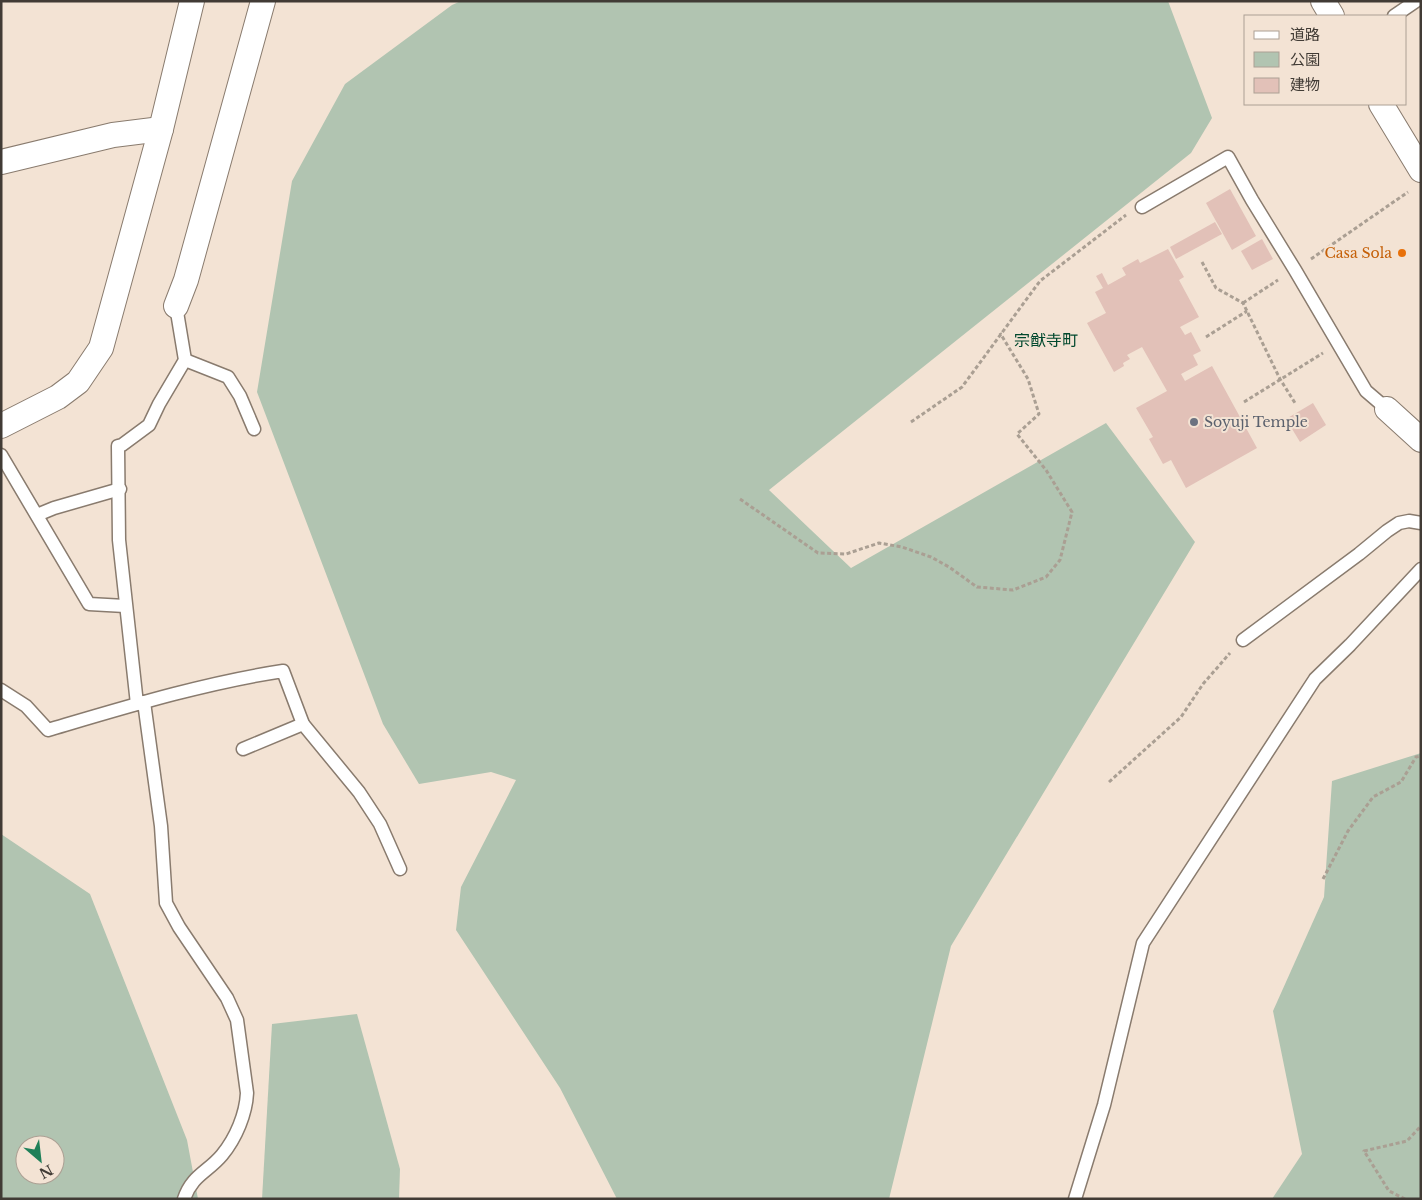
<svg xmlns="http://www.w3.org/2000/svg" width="1422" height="1200" font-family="'Libre Baskerville','Noto Sans JP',serif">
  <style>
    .green { fill: #b1c4b1; fill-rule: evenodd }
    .building { fill: #e2c1b8 }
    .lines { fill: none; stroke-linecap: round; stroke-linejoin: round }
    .service-casing { stroke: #897b6e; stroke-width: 15 }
    .minor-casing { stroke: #897b6e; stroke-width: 26 }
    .path { stroke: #aa9f93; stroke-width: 3; stroke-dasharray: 4 2.5; stroke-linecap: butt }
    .service { stroke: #fff; stroke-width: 12 }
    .minor { stroke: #fff; stroke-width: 24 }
    .food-dot { fill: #e8710a; stroke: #f3e3d4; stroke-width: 2 }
    .worship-dot { fill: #6b7280; stroke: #f3e3d4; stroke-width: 2 }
    .labels { text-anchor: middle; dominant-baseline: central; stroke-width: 4; stroke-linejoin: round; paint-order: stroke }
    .food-label { font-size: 14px; fill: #c56008; stroke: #f3e3d4; text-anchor: end }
    .worship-label { font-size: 14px; fill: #5b616d; stroke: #f3e3d4; text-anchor: start }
    .quarter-label { font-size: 16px; fill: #00482d; stroke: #f3e3d4 }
  </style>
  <rect width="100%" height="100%" fill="#f3e3d4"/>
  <g class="green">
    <path d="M 461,1 L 1168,1 L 1212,118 L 1191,153 L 769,490 L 851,568 L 1106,423 L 1195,542 L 951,946 L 889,1199 L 617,1199 L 560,1088 L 456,930 L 461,887 L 516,780 L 491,772 L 419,784 L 383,724 L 257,392 L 292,181 L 345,84 L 452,5 Z"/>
    <path d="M 1421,753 L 1421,1199 L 1272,1199 L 1302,1154 L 1273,1011 L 1324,897 L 1332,781 Z"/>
    <path d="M 1,834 L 90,894 L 187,1140 L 198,1199 L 1,1199 ZM 25,1145 L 55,1145 L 55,1175 L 25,1175 Z"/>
    <path d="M 357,1014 L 400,1169 L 399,1199 L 262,1199 L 272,1024 Z"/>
  </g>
  <g class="building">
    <path d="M 1230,189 L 1256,236 L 1232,250 L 1206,203 Z"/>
    <path d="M 1215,222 L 1222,234 L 1176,259 L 1170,247 Z"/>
    <path d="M 1262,239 L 1273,259 L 1252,270 L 1241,251 Z"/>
    <path d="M 1168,249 L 1184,277 L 1179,280 L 1199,317 L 1180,327 L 1185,335 L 1191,332 L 1201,351 L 1193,355 L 1198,365 L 1181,374 L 1185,381 L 1212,366 L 1257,448 L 1186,488 L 1171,460 L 1163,464 L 1149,439 L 1153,437 L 1136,408 L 1167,391 L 1142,347 L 1127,355 L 1130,359 L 1123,363 L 1124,366 L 1114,372 L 1087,323 L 1106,313 L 1095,292 L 1103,288 L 1096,276 L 1102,273 L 1108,285 L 1126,275 L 1122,268 L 1138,259 L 1140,263 Z"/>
    <path d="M 1313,403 L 1326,425 L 1300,442 L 1286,419 Z"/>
  </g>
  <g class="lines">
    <g class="service-casing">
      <g id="service">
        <path d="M 1394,16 L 1416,1"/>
        <path d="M 1142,207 L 1228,157 L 1252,200 L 1295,270 L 1366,391 L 1387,409"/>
        <path d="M 185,360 L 228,377 L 240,396 L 254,429"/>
        <path d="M 1,455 L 89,604 L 125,606"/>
        <path d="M 37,515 L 54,508 L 120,489"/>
        <path d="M 1243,640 L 1359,554 L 1387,531 L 1399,523 L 1409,521 L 1421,523"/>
        <path d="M 1,690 L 26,706 L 48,730 C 126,707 204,683 283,671 L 303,724 L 359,792 L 380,824 L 400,869"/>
        <path d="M 144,702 L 161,826 L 166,903 L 179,927 L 227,998 L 237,1020 L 247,1093 C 246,1114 236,1138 222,1155 C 208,1172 192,1175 184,1199"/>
        <path d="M 137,704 L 119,540 L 118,446 L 122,445 L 149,425 L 159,404 L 185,360 L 176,306"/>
        <path d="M 243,749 L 303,724"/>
        <path d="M 1075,1199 L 1104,1105 L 1143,943 L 1315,679 L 1350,645 L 1421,569"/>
      </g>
    </g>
    <g class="minor-casing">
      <g id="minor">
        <path d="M 1323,1 L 1332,16"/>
        <path d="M 1381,104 L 1421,170"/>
        <path d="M 1,162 L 113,135 L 161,129"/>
        <path d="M 176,306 L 186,280 L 263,1"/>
        <path d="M 1387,409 L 1421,440"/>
        <path d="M 1,426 L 58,397 L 78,382 L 101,348 L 161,129 L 192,1"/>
      </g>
    </g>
    <g class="path">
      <path d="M 1311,259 L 1408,192"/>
      <path d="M 1202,262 L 1216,288 L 1243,303 L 1280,379 L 1295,403"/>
      <path d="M 1243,303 L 1278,280"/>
      <path d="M 1206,337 L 1247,311"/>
      <path d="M 1244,402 L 1323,353"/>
      <path d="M 911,422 L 962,387 L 1040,281 L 1126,215"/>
      <path d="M 740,499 L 818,553 L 846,554 L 879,543 L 902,547 L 931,557 L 949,567 L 977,587 L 1013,590 L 1046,577 L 1060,560 L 1072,512 L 1046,470 L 1017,434 L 1039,414 L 1028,379 L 1000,333"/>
      <path d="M 1109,782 L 1181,717 L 1203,684 L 1230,653"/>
      <path d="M 1323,879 L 1348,831 L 1373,797 L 1401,782 L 1416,757 L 1421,756"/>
      <path d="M 1405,1199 L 1389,1191 L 1364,1151 L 1407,1141 L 1421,1126"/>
    </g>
    <use href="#service" class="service"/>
    <use href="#minor" class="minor"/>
  </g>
  <circle class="food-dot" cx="1402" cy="253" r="5"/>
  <circle class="worship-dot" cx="1194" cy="422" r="5"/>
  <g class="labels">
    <g class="food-label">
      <text x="1392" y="253">Casa Sola</text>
    </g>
    <g class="worship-label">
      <text x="1204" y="422">Soyuji Temple</text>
    </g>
    <g class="quarter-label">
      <text x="1046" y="340">宗猷寺町</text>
    </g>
  </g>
  <rect width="1422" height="1200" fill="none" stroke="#413b35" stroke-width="5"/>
  <rect x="1244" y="15" width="162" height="90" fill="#f3e3d4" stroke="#aca094"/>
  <rect x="1254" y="31" width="25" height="8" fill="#ffffff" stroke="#aca094"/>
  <text x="1290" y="40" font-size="15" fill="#413b35">道路</text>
  <rect x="1254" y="52" width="25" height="15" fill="#b1c4b1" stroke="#aca094"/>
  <text x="1290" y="65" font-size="15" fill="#413b35">公園</text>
  <rect x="1254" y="78" width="25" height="15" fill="#e2c1b8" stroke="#aca094"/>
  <text x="1290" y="90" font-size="15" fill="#413b35">建物</text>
  <g transform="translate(40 1160) rotate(152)"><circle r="24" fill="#f3e3d4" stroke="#aca094"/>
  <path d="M0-4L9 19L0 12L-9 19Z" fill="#1f8059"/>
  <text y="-8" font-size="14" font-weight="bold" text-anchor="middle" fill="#413b35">N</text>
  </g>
</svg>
